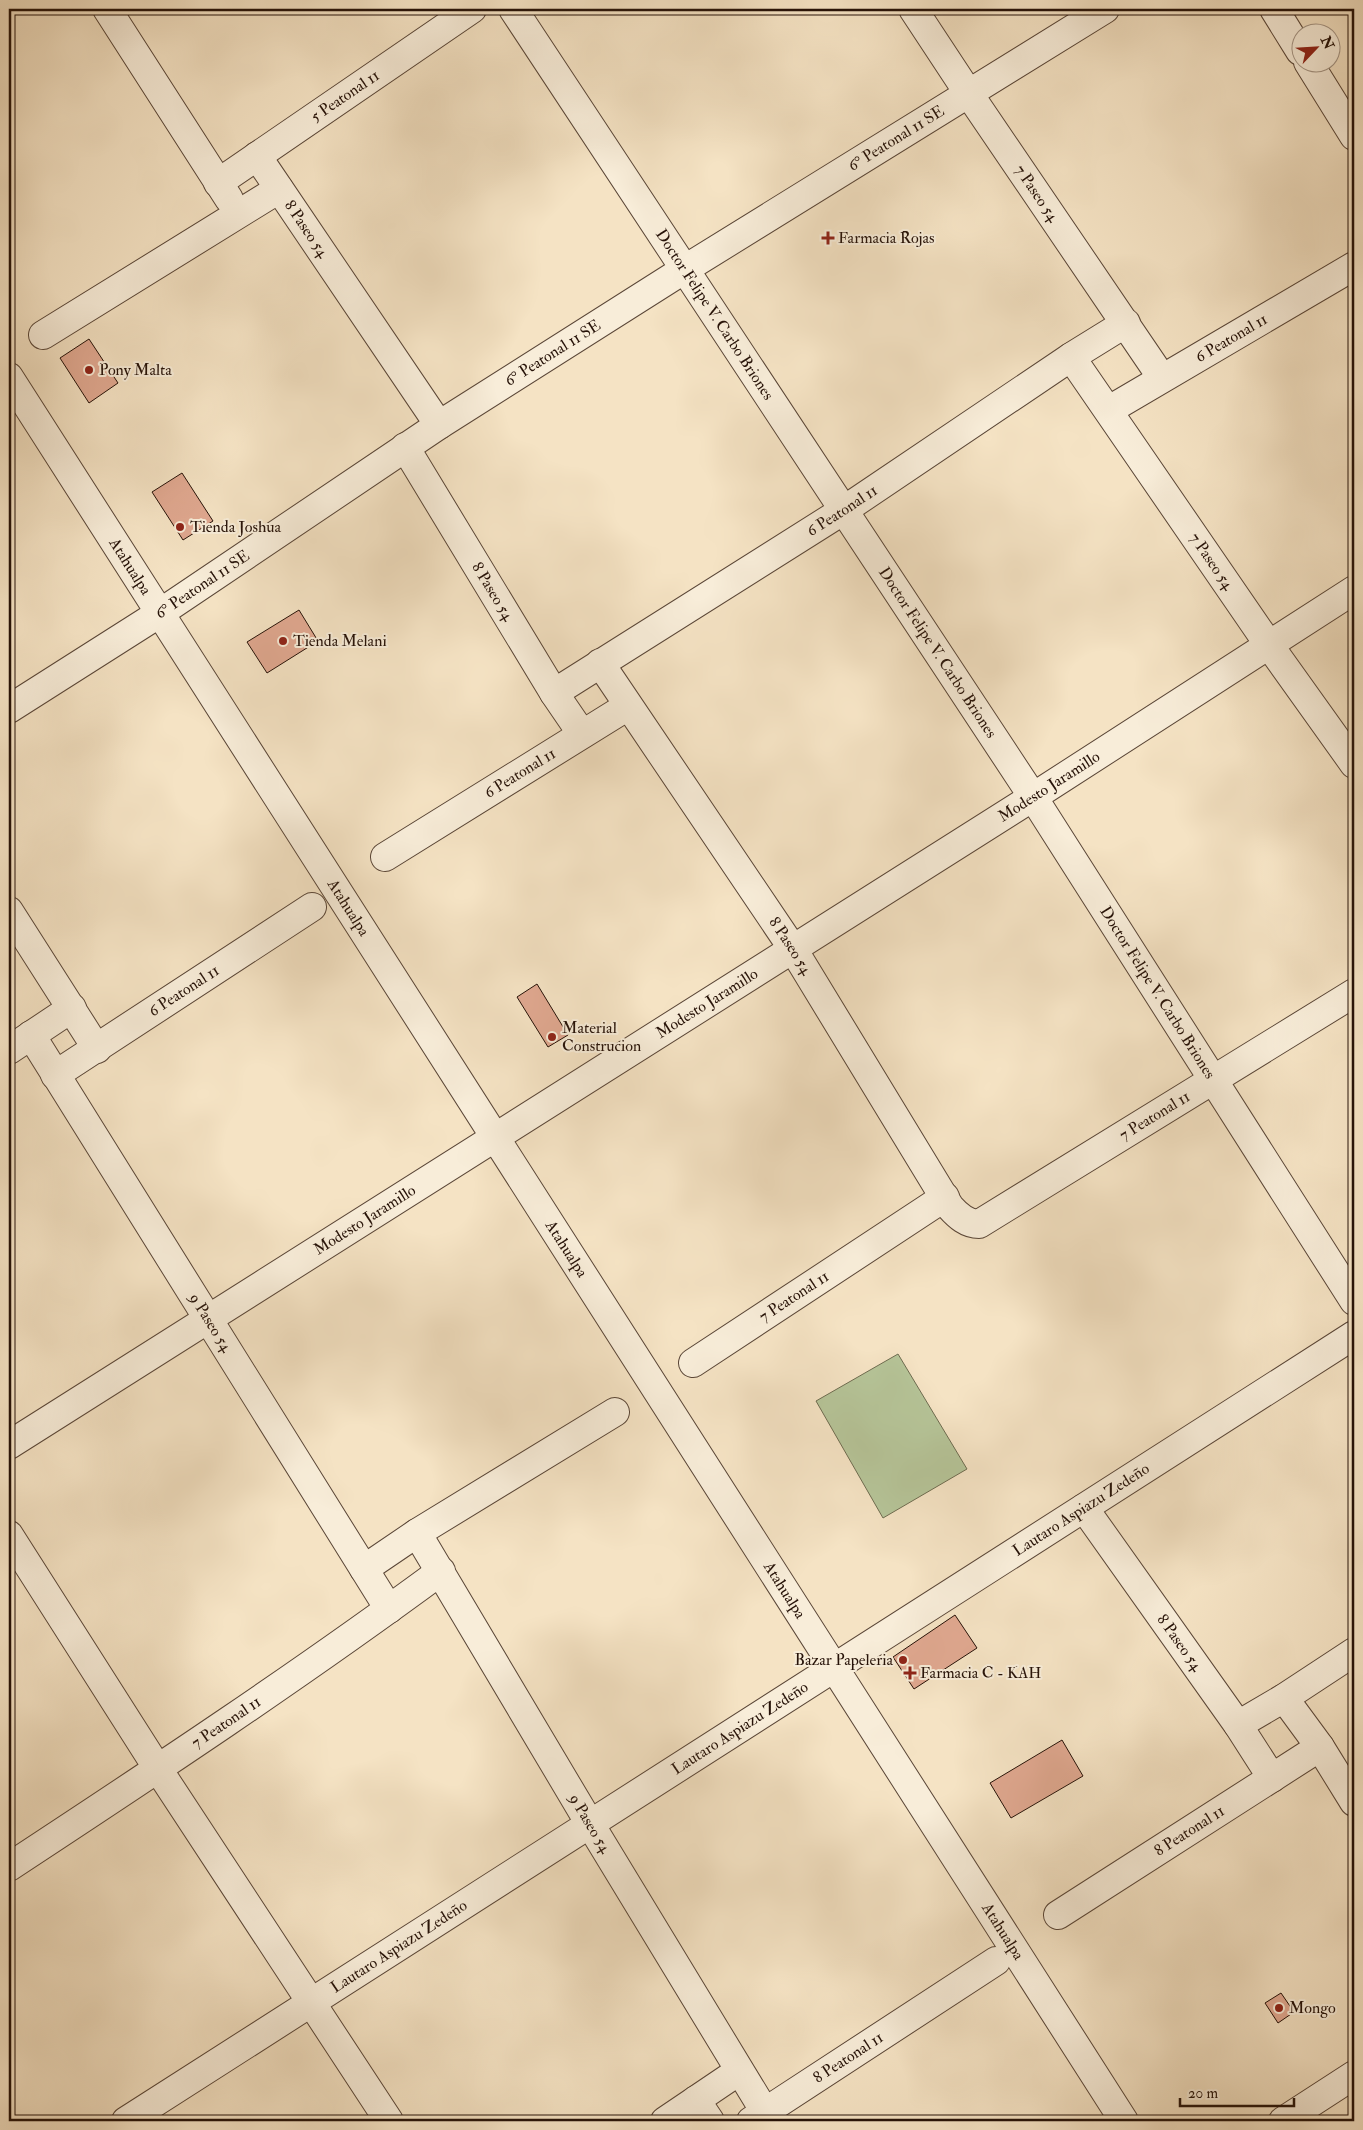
<svg xmlns="http://www.w3.org/2000/svg" width="1363" height="2130" font-family="'IM FELL Double Pica',serif">
  <style>
    .green { fill: #b6c599; stroke: #6e6c50 }
    .building { fill: #e0a890; stroke: #261208 }
    .lines { fill: none; stroke-linecap: round; stroke-linejoin: round }
    .minor-casing { stroke: #5a4637; stroke-width: 30 }
    .tertiary-casing { stroke: #5a4637; stroke-width: 30 }
    .minor { stroke: #f8edd9; stroke-width: 28 }
    .tertiary { stroke: #f8edd9; stroke-width: 28 }
    .poi-dot { fill: #8f2418; stroke: #f8edd9; stroke-width: 2 }
    .labels { text-anchor: middle; dominant-baseline: central; stroke-width: 4; stroke-linejoin: round; paint-order: stroke }
    .street-label { font-size: 16px; fill: #261208; stroke: #f8edd9 }
    .poi-label { font-size: 16px; fill: #261208; stroke: #f8edd9; text-anchor: start }
  </style>
  <rect width="100%" height="100%" fill="#f5e3c4"/>
  <filter id="stains"><feTurbulence type="fractalNoise" baseFrequency=".004" numOctaves="4"/><feColorMatrix values="0 0 0 0 .2 0 0 0 0 .09 0 0 0 0 .02 0 0 0 .5 -.17"/></filter>
  <radialGradient id="worn" r=".72"><stop offset=".6" stop-color="#630" stop-opacity="0"/><stop offset="1" stop-color="#630" stop-opacity=".3"/></radialGradient>
  <path class="green" d="M 898,1354 L 967,1469 L 883,1518 L 816,1401 Z"/>
  <g class="building">
    <path d="M 89,339 L 118,383 L 89,403 L 60,358 Z"/>
    <path d="M 182,473 L 213,521 L 183,540 L 152,492 Z"/>
    <path d="M 299,610 L 318,641 L 267,673 L 247,642 Z"/>
    <path d="M 537,984 L 568,1035 L 548,1047 L 517,997 Z"/>
    <path d="M 955,1615 L 977,1648 L 914,1689 L 893,1657 Z"/>
    <path d="M 1062,1740 L 1083,1776 L 1011,1818 L 990,1783 Z"/>
    <path d="M 1281,1993 L 1294,2012 L 1278,2023 L 1265,2003 Z"/>
  </g>
  <g class="lines">
    <g class="minor-casing">
      <g id="minor">
        <path d="M 107,9 L 229,199"/>
        <path id="s1" d="M 513,9 L 1033,797 L 1354,1301"/>
        <path id="s2" d="M 913,9 L 969,94 L 1162,378"/>
        <path d="M 1274,9 L 1300,51"/>
        <path d="M 1308,62 L 1354,136"/>
        <path id="s3" d="M 257,156 L 439,425"/>
        <path id="s4" d="M 218,183 L 472,9"/>
        <path d="M 43,335 L 279,189"/>
        <path id="s5" d="M 1071,357 L 1269,645 L 1354,764"/>
        <path id="s6" d="M 1109,410 L 1354,266"/>
        <path id="s7" d="M 405,447 L 554,693 L 582,734"/>
        <path id="s8" d="M 600,663 L 793,949 L 950,1207 C 958,1216 967,1224 979,1224 L 1354,993"/>
        <path id="s9" d="M 554,693 L 844,510 L 1071,357 L 1126,323"/>
        <path id="s10" d="M 9,709 L 160,613 L 439,425 L 685,269 L 1105,9"/>
        <path id="s11" d="M 385,857 L 628,706"/>
        <path d="M 9,911 L 97,1049"/>
        <path id="s12" d="M 31,1035 L 389,1609"/>
        <path d="M 9,1050 L 72,1008"/>
        <path id="s13" d="M 55,1075 L 312,907"/>
        <path id="s14" d="M 693,1363 L 945,1197"/>
        <path id="s15" d="M 9,1445 L 1033,797 L 1354,590"/>
        <path id="s16" d="M 1084,1508 L 1238,1725 L 1272,1778"/>
        <path id="s17" d="M 417,1533 L 590,1824 L 765,2112"/>
        <path d="M 9,1535 L 158,1769 L 389,2121"/>
        <path d="M 364,1569 L 417,1533 L 615,1412"/>
        <path d="M 1284,1698 L 1320,1747 L 1354,1802"/>
        <path d="M 1238,1725 L 1284,1698 L 1354,1652"/>
        <path id="s18" d="M 9,1867 C 155,1771 300,1675 441,1571"/>
        <path id="s19" d="M 1058,1915 L 1320,1747"/>
        <path d="M 696,2100 L 710,2121"/>
        <path id="s20" d="M 126,2121 L 1354,1335"/>
        <path d="M 665,2121 L 739,2071"/>
        <path id="s21" d="M 751,2121 L 996,1961"/>
        <path d="M 1283,2121 L 1354,2075"/>
      </g>
    </g>
    <g class="tertiary-casing">
      <g id="tertiary">
        <path id="s22" d="M 9,377 L 1124,2121"/>
      </g>
    </g>
    <use href="#minor" class="minor"/>
    <use href="#tertiary" class="tertiary"/>
  </g>
  <g class="poi-dot">
    <path d="M825.5 230.5h5v5h5v5h-5v5h-5v-5h-5v-5h5z"/>
    <circle cx="89" cy="370" r="5"/>
    <circle cx="180" cy="527" r="5"/>
    <circle cx="283" cy="641" r="5"/>
    <circle cx="552" cy="1037" r="5"/>
    <circle cx="903" cy="1660" r="5"/>
    <path d="M907.5 1665.5h5v5h5v5h-5v5h-5v-5h-5v-5h5z"/>
    <circle cx="1279" cy="2008" r="5"/>
  </g>
  <g class="labels">
    <g class="street-label">
      <text stroke="none"><textPath href="#s4" startOffset="154">5 Peatonal 11</textPath></text>
      <text stroke="none"><textPath href="#s10" startOffset="1055">6° Peatonal 11 SE</textPath></text>
      <text stroke="none"><textPath href="#s2" startOffset="222">7 Paseo 54</textPath></text>
      <text stroke="none"><textPath href="#s3" startOffset="88">8 Paseo 54</textPath></text>
      <text stroke="none"><textPath href="#s1" startOffset="366">Doctor Felipe V. Carbo Briones</textPath></text>
      <text stroke="none"><textPath href="#s6" startOffset="142">6 Peatonal 11</textPath></text>
      <text stroke="none"><textPath href="#s10" startOffset="650">6° Peatonal 11 SE</textPath></text>
      <text stroke="none"><textPath href="#s9" startOffset="341">6 Peatonal 11</textPath></text>
      <text stroke="none"><textPath href="#s5" startOffset="248">7 Paseo 54</textPath></text>
      <text stroke="none"><textPath href="#s22" startOffset="225">Atahualpa</textPath></text>
      <text stroke="none"><textPath href="#s10" startOffset="230">6° Peatonal 11 SE</textPath></text>
      <text stroke="none"><textPath href="#s7" startOffset="169">8 Paseo 54</textPath></text>
      <text stroke="none"><textPath href="#s1" startOffset="771">Doctor Felipe V. Carbo Briones</textPath></text>
      <text stroke="none"><textPath href="#s11" startOffset="159">6 Peatonal 11</textPath></text>
      <text stroke="none"><textPath href="#s15" startOffset="1231">Modesto Jaramillo</textPath></text>
      <text stroke="none"><textPath href="#s22" startOffset="630">Atahualpa</textPath></text>
      <text stroke="none"><textPath href="#s8" startOffset="341">8 Paseo 54</textPath></text>
      <text stroke="none"><textPath href="#s13" startOffset="154">6 Peatonal 11</textPath></text>
      <text stroke="none"><textPath href="#s1" startOffset="1176">Doctor Felipe V. Carbo Briones</textPath></text>
      <text stroke="none"><textPath href="#s15" startOffset="826">Modesto Jaramillo</textPath></text>
      <text stroke="none"><textPath href="#s8" startOffset="888">7 Peatonal 11</textPath></text>
      <text stroke="none"><textPath href="#s15" startOffset="421">Modesto Jaramillo</textPath></text>
      <text stroke="none"><textPath href="#s22" startOffset="1035">Atahualpa</textPath></text>
      <text stroke="none"><textPath href="#s14" startOffset="121">7 Peatonal 11</textPath></text>
      <text stroke="none"><textPath href="#s12" startOffset="339">9 Paseo 54</textPath></text>
      <text stroke="none"><textPath href="#s20" startOffset="1134">Lautaro Aspiazu Zedeño</textPath></text>
      <text stroke="none"><textPath href="#s22" startOffset="1440">Atahualpa</textPath></text>
      <text stroke="none"><textPath href="#s16" startOffset="165">8 Paseo 54</textPath></text>
      <text stroke="none"><textPath href="#s18" startOffset="261">7 Peatonal 11</textPath></text>
      <text stroke="none"><textPath href="#s20" startOffset="729">Lautaro Aspiazu Zedeño</textPath></text>
      <text stroke="none"><textPath href="#s17" startOffset="338">9 Paseo 54</textPath></text>
      <text stroke="none"><textPath href="#s19" startOffset="156">8 Peatonal 11</textPath></text>
      <text stroke="none"><textPath href="#s22" startOffset="1845">Atahualpa</textPath></text>
      <text stroke="none"><textPath href="#s20" startOffset="324">Lautaro Aspiazu Zedeño</textPath></text>
      <text stroke="none"><textPath href="#s21" startOffset="116">8 Peatonal 11</textPath></text>
    </g>
    <g class="poi-label">
      <text x="838" y="238">Farmacia Rojas</text>
      <text x="99" y="370">Pony Malta</text>
      <text x="190" y="527">Tienda Joshua</text>
      <text x="293" y="641">Tienda Melani</text>
      <text x="562" y="1028">Material<tspan x="562" dy="18">Construcion</tspan></text>
      <text x="893" y="1660" text-anchor="end">Bazar Papeleria</text>
      <text x="920" y="1673">Farmacia C - KAH</text>
      <text x="1289" y="2008">Mongo</text>
    </g>
  </g>
  <rect width="1363" height="2130" fill="none" stroke="#f5e3c4" stroke-width="30"/>
  <rect x="10" y="10" width="1343" height="2110" fill="none" stroke="#261208" stroke-width="2.5"/>
  <rect x="15" y="15" width="1333" height="2100" fill="none" stroke="#261208"/>
  <g transform="translate(1316 48) rotate(65)"><circle r="24" fill="#f8edd9" stroke="#a49585"/>
  <path d="M0-4L9 19L0 12L-9 19Z" fill="#8f2418"/>
  <text y="-8" font-size="14" font-weight="bold" text-anchor="middle" fill="#261208">N</text>
  </g>
  <path d="M1180 2098v8h114v-8" fill="none" stroke="#261208" stroke-width="2.5"/>
  <text x="1188" y="2098" font-size="15" fill="#261208" stroke="#f8edd9" stroke-width="4" paint-order="stroke">20 m</text>
  <rect width="100%" height="100%" filter="url(#stains)"/>
  <rect width="100%" height="100%" fill="url(#worn)"/>
</svg>
